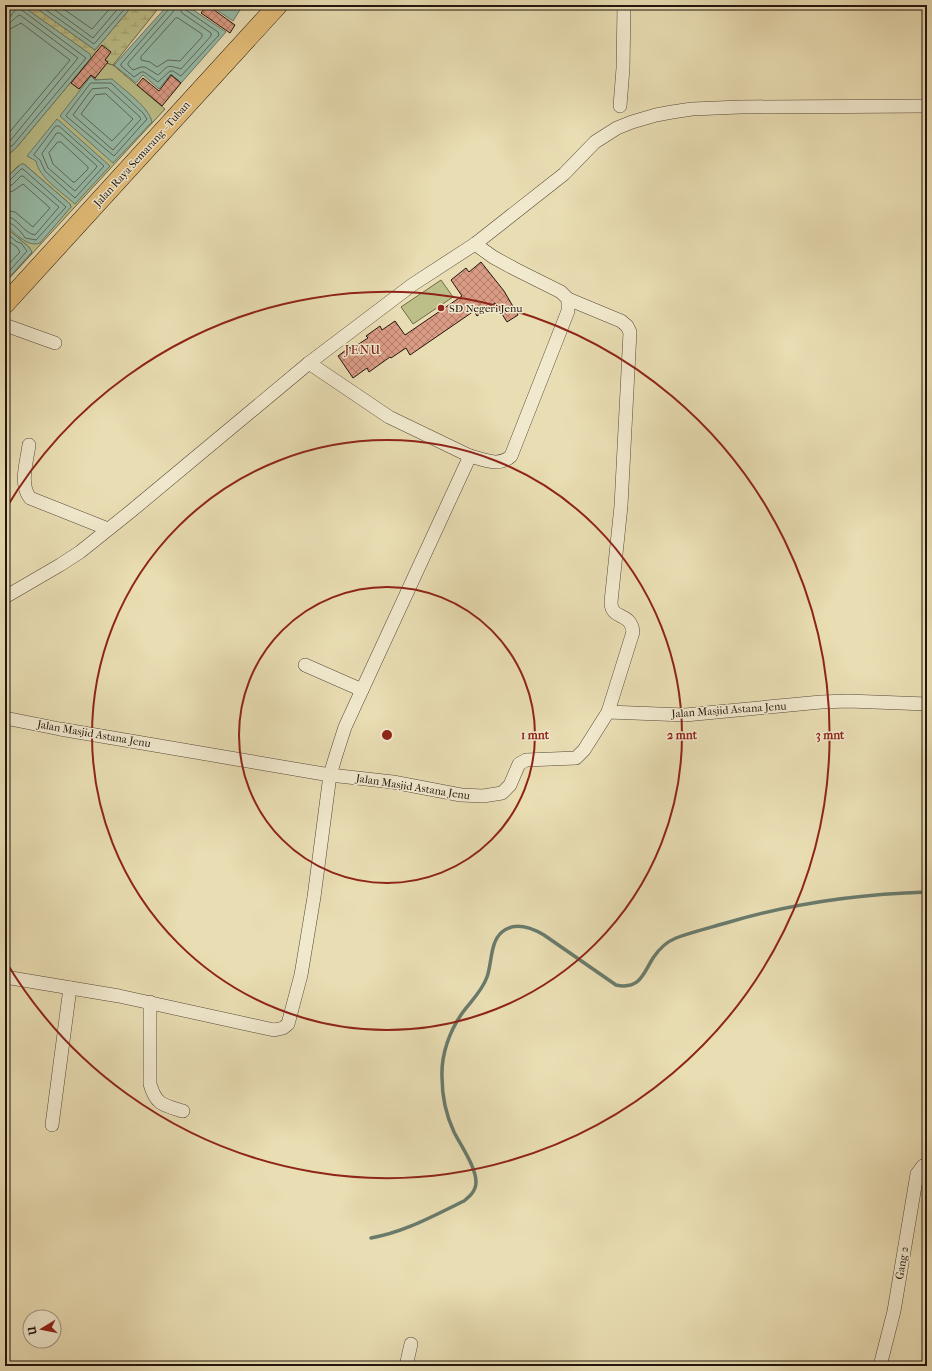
<svg xmlns="http://www.w3.org/2000/svg" width="932" height="1371" font-family="'IM FELL French Canon',serif">
  <style>
    .green { fill: #bcbf88; stroke: #706a4a; fill-rule: evenodd }
    .wetland { fill: url(#wetland-marsh); stroke: #706a4a }
    .water { fill: #97bcaa; stroke: #697a6b }
    .lines { fill: none; stroke-linecap: round; stroke-linejoin: round }
    .shore { stroke: #5d695c; stroke-width: 1 }
    .stream { stroke: #697a6b; stroke-width: 3.5 }
    .building { fill: url(#building-cross-hatch); stroke: #23160d }
    .minor-casing { stroke: #544836; stroke-width: 14 }
    .highway-casing { stroke: #23160d; stroke-width: 20 }
    .minor { stroke: #f1e9ce; stroke-width: 13 }
    .highway { stroke: #e4be7a; stroke-width: 19 }
    .ring { fill: none; stroke: #8f2418; stroke-width: 2 }
    .poi-dot { fill: #8f2418; stroke: #f1e9ce; stroke-width: 1.5 }
    .labels { text-anchor: middle; dominant-baseline: central; stroke-width: 3; stroke-linejoin: round; paint-order: stroke }
    .street-label { font-size: 11px; fill: #23160d; stroke: #f1e9ce }
    .poi-label { font-size: 11px; fill: #23160d; stroke: #f1e9ce; text-anchor: start }
    .quarter-label { font-size: 13px; letter-spacing: 1px; fill: #7a1f14; stroke: #f1e9ce }
    .centre { fill: #8f2418; stroke: #f1e9ce; stroke-width: 2 }
    .ring-label { font-size: 12px; text-anchor: middle; font-weight: bold; fill: #8f2418; stroke: #f1e9ce; stroke-width: 3; stroke-linejoin: round; paint-order: stroke }
  </style>
  <defs>
    <pattern id="wetland-marsh" width="20" height="14" patternUnits="userSpaceOnUse"><rect width="20" height="14" fill="#bcbf88"/><path d="M1 5h8M5 5V1M11 12h8M15 12V8" fill="none" stroke="#a1a374"/></pattern>
    <pattern id="building-cross-hatch" width="8" height="8" patternUnits="userSpaceOnUse"><rect width="8" height="8" fill="#da9b85"/><path d="M0 0l8 8M0 8l8-8" fill="none" stroke="#b07d6b"/></pattern>
  </defs>
  <rect width="100%" height="100%" fill="#e9ddb3"/>
  <filter id="stains"><feTurbulence type="fractalNoise" baseFrequency=".005" numOctaves="4"/><feColorMatrix values="0 0 0 0 .2 0 0 0 0 .09 0 0 0 0 .02 0 0 0 .5 -.17"/></filter>
  <radialGradient id="worn" r=".72"><stop offset=".6" stop-color="#630" stop-opacity="0"/><stop offset="1" stop-color="#630" stop-opacity=".3"/></radialGradient>
  <g class="green">
    <path d="M 91,58 L 113,65 L 165,109 L 5,283 L 5,282 L 32,253 L 29,247 L 5,227 L 5,224 L 27,242 L 71,207 L 70,204 L 24,164 L 18,166 L 5,179 L 5,149 L 10,153 L 16,148 ZM 91,76 L 146,110 L 151,122 Z"/>
    <path d="M 441,280 L 453,297 L 413,324 L 401,307 Z"/>
  </g>
  <path class="wetland" d="M 21,5 L 32,5 L 95,50 L 133,5 L 161,5 L 113,65 L 91,58 L 89,54 Z"/>
  <g class="water">
    <path d="M 21,5 L 90,54 L 91,58 L 16,148 L 10,153 L 5,149 L 5,16 L 14,7 Z"/>
    <path d="M 32,5 L 133,5 L 95,50 Z"/>
    <path d="M 168,5 L 186,5 L 226,32 L 181,83 L 171,74 L 159,89 L 143,75 L 136,83 L 114,65 Z"/>
    <path d="M 209,5 L 243,5 L 233,21 Z"/>
    <path d="M 91,76 L 95,80 L 112,79 C 123,89 149,107 152,122 L 113,163 L 60,116 Z"/>
    <path d="M 57,119 L 110,166 L 75,204 C 63,193 39,178 36,161 L 27,156 Z"/>
    <path d="M 21,164 L 24,164 L 70,204 L 71,207 L 40,243 C 27,248 14,232 5,224 L 5,179 Z"/>
    <path d="M 5,227 L 29,247 L 32,252 L 5,282 Z"/>
  </g>
  <g class="lines">
    <g class="shore">
      <path d="M 39,5 L 94,44 L 128,5"/>
      <path d="M 48,5 L 93,38 L 121,5"/>
      <path d="M 58,5 L 92,29 L 113,5"/>
      <path d="M 170,5 L 169,9 L 121,64 L 121,66 L 134,77 L 141,72 L 144,72 L 158,82 L 170,71 L 173,71 L 181,76 L 219,35 L 218,32 L 186,10 L 184,5"/>
      <path d="M 175,5 L 173,12 L 128,63 L 128,65 L 133,70 L 141,67 L 145,67 L 158,75 C 169,66 165,64 181,69 L 211,36 L 211,33 L 182,13 L 180,9 L 179,5"/>
      <path d="M 176,18 L 178,18 L 202,34 L 202,37 L 180,61 L 168,60 L 157,67 L 150,62 L 141,60 L 141,57 Z"/>
      <path d="M 5,19 L 9,18 L 17,8 L 19,8 L 86,58 L 13,145 L 10,147 L 5,146"/>
      <path d="M 5,24 C 12,24 14,17 20,15 L 78,58 L 10,141 L 5,141"/>
      <path d="M 5,30 L 12,28 L 21,23 L 70,60 L 8,134 L 5,135"/>
      <path d="M 91,83 L 111,83 L 143,113 L 147,119 L 114,156 L 66,116 Z"/>
      <path d="M 108,88 L 139,116 L 141,119 L 113,150 L 73,115 L 92,89 Z"/>
      <path d="M 106,94 L 133,119 L 112,141 L 81,114 L 95,95 Z"/>
      <path d="M 56,126 L 59,126 L 104,166 L 75,198 L 45,171 L 40,160 L 34,155 Z"/>
      <path d="M 57,133 L 60,133 L 97,166 L 96,168 L 75,191 L 48,168 L 42,154 Z"/>
      <path d="M 58,142 L 61,142 L 88,167 L 88,169 L 75,182 L 73,182 L 53,164 L 49,153 Z"/>
      <path d="M 5,181 L 9,181 L 21,169 L 23,169 L 66,207 L 36,240 L 25,238 C 22,232 12,222 5,221"/>
      <path d="M 5,186 L 12,185 L 21,176 L 23,176 L 59,207 L 35,235 C 23,233 18,217 5,216"/>
      <path d="M 5,193 L 13,191 L 23,184 L 50,208 L 33,227 L 15,212 L 5,210"/>
      <path d="M 5,232 L 17,242 L 21,243 L 27,251 L 5,276"/>
      <path d="M 5,239 L 17,247 L 20,252 L 5,268"/>
    </g>
    <path class="stream" d="M 371,1238 C 405,1232 433,1216 464,1201 C 470,1196 476,1191 476,1182 C 476,1167 461,1146 454,1132 C 446,1115 442,1096 442,1077 C 441,1054 450,1030 463,1012 C 472,1000 482,991 487,977 C 492,963 490,942 502,932 C 515,921 532,928 544,935 L 616,985 C 640,990 643,974 653,958 C 659,949 666,942 676,938 C 692,932 709,928 726,923 C 793,903 857,894 927,892"/>
  </g>
  <g class="building">
    <path d="M 207,5 L 235,25 L 230,33 L 201,13 Z"/>
    <path d="M 102,45 L 111,52 L 105,60 L 108,62 L 95,78 L 91,75 L 79,89 L 71,83 Z"/>
    <path d="M 171,75 L 181,83 L 162,106 L 137,85 L 143,78 L 159,91 Z"/>
    <path d="M 481,262 L 504,291 L 518,315 L 507,322 L 495,303 L 477,316 L 474,311 L 410,355 L 406,348 L 391,358 L 390,357 L 369,372 L 367,368 L 353,378 L 338,356 L 350,347 L 351,349 L 368,338 L 366,336 L 380,326 L 382,330 L 395,321 L 405,335 L 462,296 L 451,280 L 466,268 L 469,272 Z"/>
  </g>
  <g class="lines">
    <g class="minor-casing">
      <g id="minor">
        <path d="M 620,106 L 623,68 L 624,5"/>
        <path d="M 568,299 L 621,321 L 627,326 L 630,332 L 621,506 L 611,602 C 611,621 631,611 633,632 L 608,712"/>
        <path d="M 5,325 L 55,343"/>
        <path d="M 309,363 L 389,417 L 470,456"/>
        <path d="M 29,445 C 27,461 19,484 30,498 L 108,529"/>
        <path d="M 5,597 L 60,565 L 80,552 L 130,512 L 309,363 L 412,285 L 475,244 L 564,174 L 595,142 L 617,128 L 632,122 L 656,115 L 672,112 L 692,109 L 740,107 L 927,106"/>
        <path d="M 305,665 L 362,690"/>
        <path d="M 5,718 L 60,729 L 230,758 L 330,775 L 393,782 L 461,795 L 483,796 L 502,793 L 510,785 L 519,764 L 526,760 L 576,758 L 584,750 L 608,712 L 685,715 L 821,702 L 848,701 L 927,704"/>
        <path d="M 5,977 L 119,996 L 274,1030 L 283,1028 L 288,1024 L 301,975 L 314,897 L 330,775 L 336,755 L 345,727 L 362,690 L 470,456 C 485,460 499,467 511,456 L 568,311 L 568,299 L 561,292 L 515,269 L 493,257 L 475,244"/>
        <path d="M 150,1002 L 150,1084 C 156,1105 163,1105 183,1111"/>
        <path d="M 52,1125 L 70,988"/>
        <path d="M 406,1366 L 411,1344"/>
        <path d="M 880,1366 L 894,1311 L 917,1174 L 923,1166 L 927,1164"/>
      </g>
    </g>
    <g class="highway-casing">
      <path id="highway" d="M 5,304 L 278,5"/>
    </g>
    <use href="#minor" class="minor"/>
    <use href="#highway" class="highway"/>
  </g>
  <g class="ring">
    <circle cx="387" cy="735" r="148"/>
    <circle cx="387" cy="735" r="295"/>
    <path d="M5 510A443 443 0 1 1 5 960"/>
  </g>
  <circle class="poi-dot" cx="441" cy="308" r="4"/>
  <g class="labels">
    <g class="street-label">
      <text transform="translate(142 154) rotate(-48)">Jalan Raya Semarang - Tuban</text>
      <text transform="translate(729 710) rotate(-4)">Jalan Masjid Astana Jenu</text>
      <text transform="translate(94 734) rotate(10)">Jalan Masjid Astana Jenu</text>
      <text transform="translate(413 787) rotate(9)">Jalan Masjid Astana Jenu</text>
      <text transform="translate(902 1263) rotate(-81)">Gang 2</text>
    </g>
    <g class="poi-label">
      <text x="449" y="308">SD Negeri Jenu</text>
    </g>
    <g class="quarter-label">
      <text x="363" y="349">JENU</text>
    </g>
  </g>
  <circle cx="387" cy="735" r="6" class="centre"/>
  <g class="ring-label">
    <text x="535" y="739">1 mnt</text>
    <text x="682" y="739">2 mnt</text>
    <text x="830" y="739">3 mnt</text>
  </g>
  <rect width="932" height="1371" fill="none" stroke="#e9ddb3" stroke-width="20"/>
  <rect x="6" y="6" width="920" height="1359" fill="none" stroke="#23160d" stroke-width="2"/>
  <rect x="10" y="10" width="912" height="1351" fill="none" stroke="#23160d"/>
  <g transform="translate(42 1329) rotate(260)"><circle r="19" fill="#f1e9ce" stroke="#9f9581"/>
  <path d="M0-3L7 15L0 10L-7 15Z" fill="#8f2418"/>
  <text y="-6" font-size="11" font-weight="bold" text-anchor="middle" fill="#23160d">U</text>
  </g>
  <rect width="100%" height="100%" filter="url(#stains)"/>
  <rect width="100%" height="100%" fill="url(#worn)"/>
</svg>
